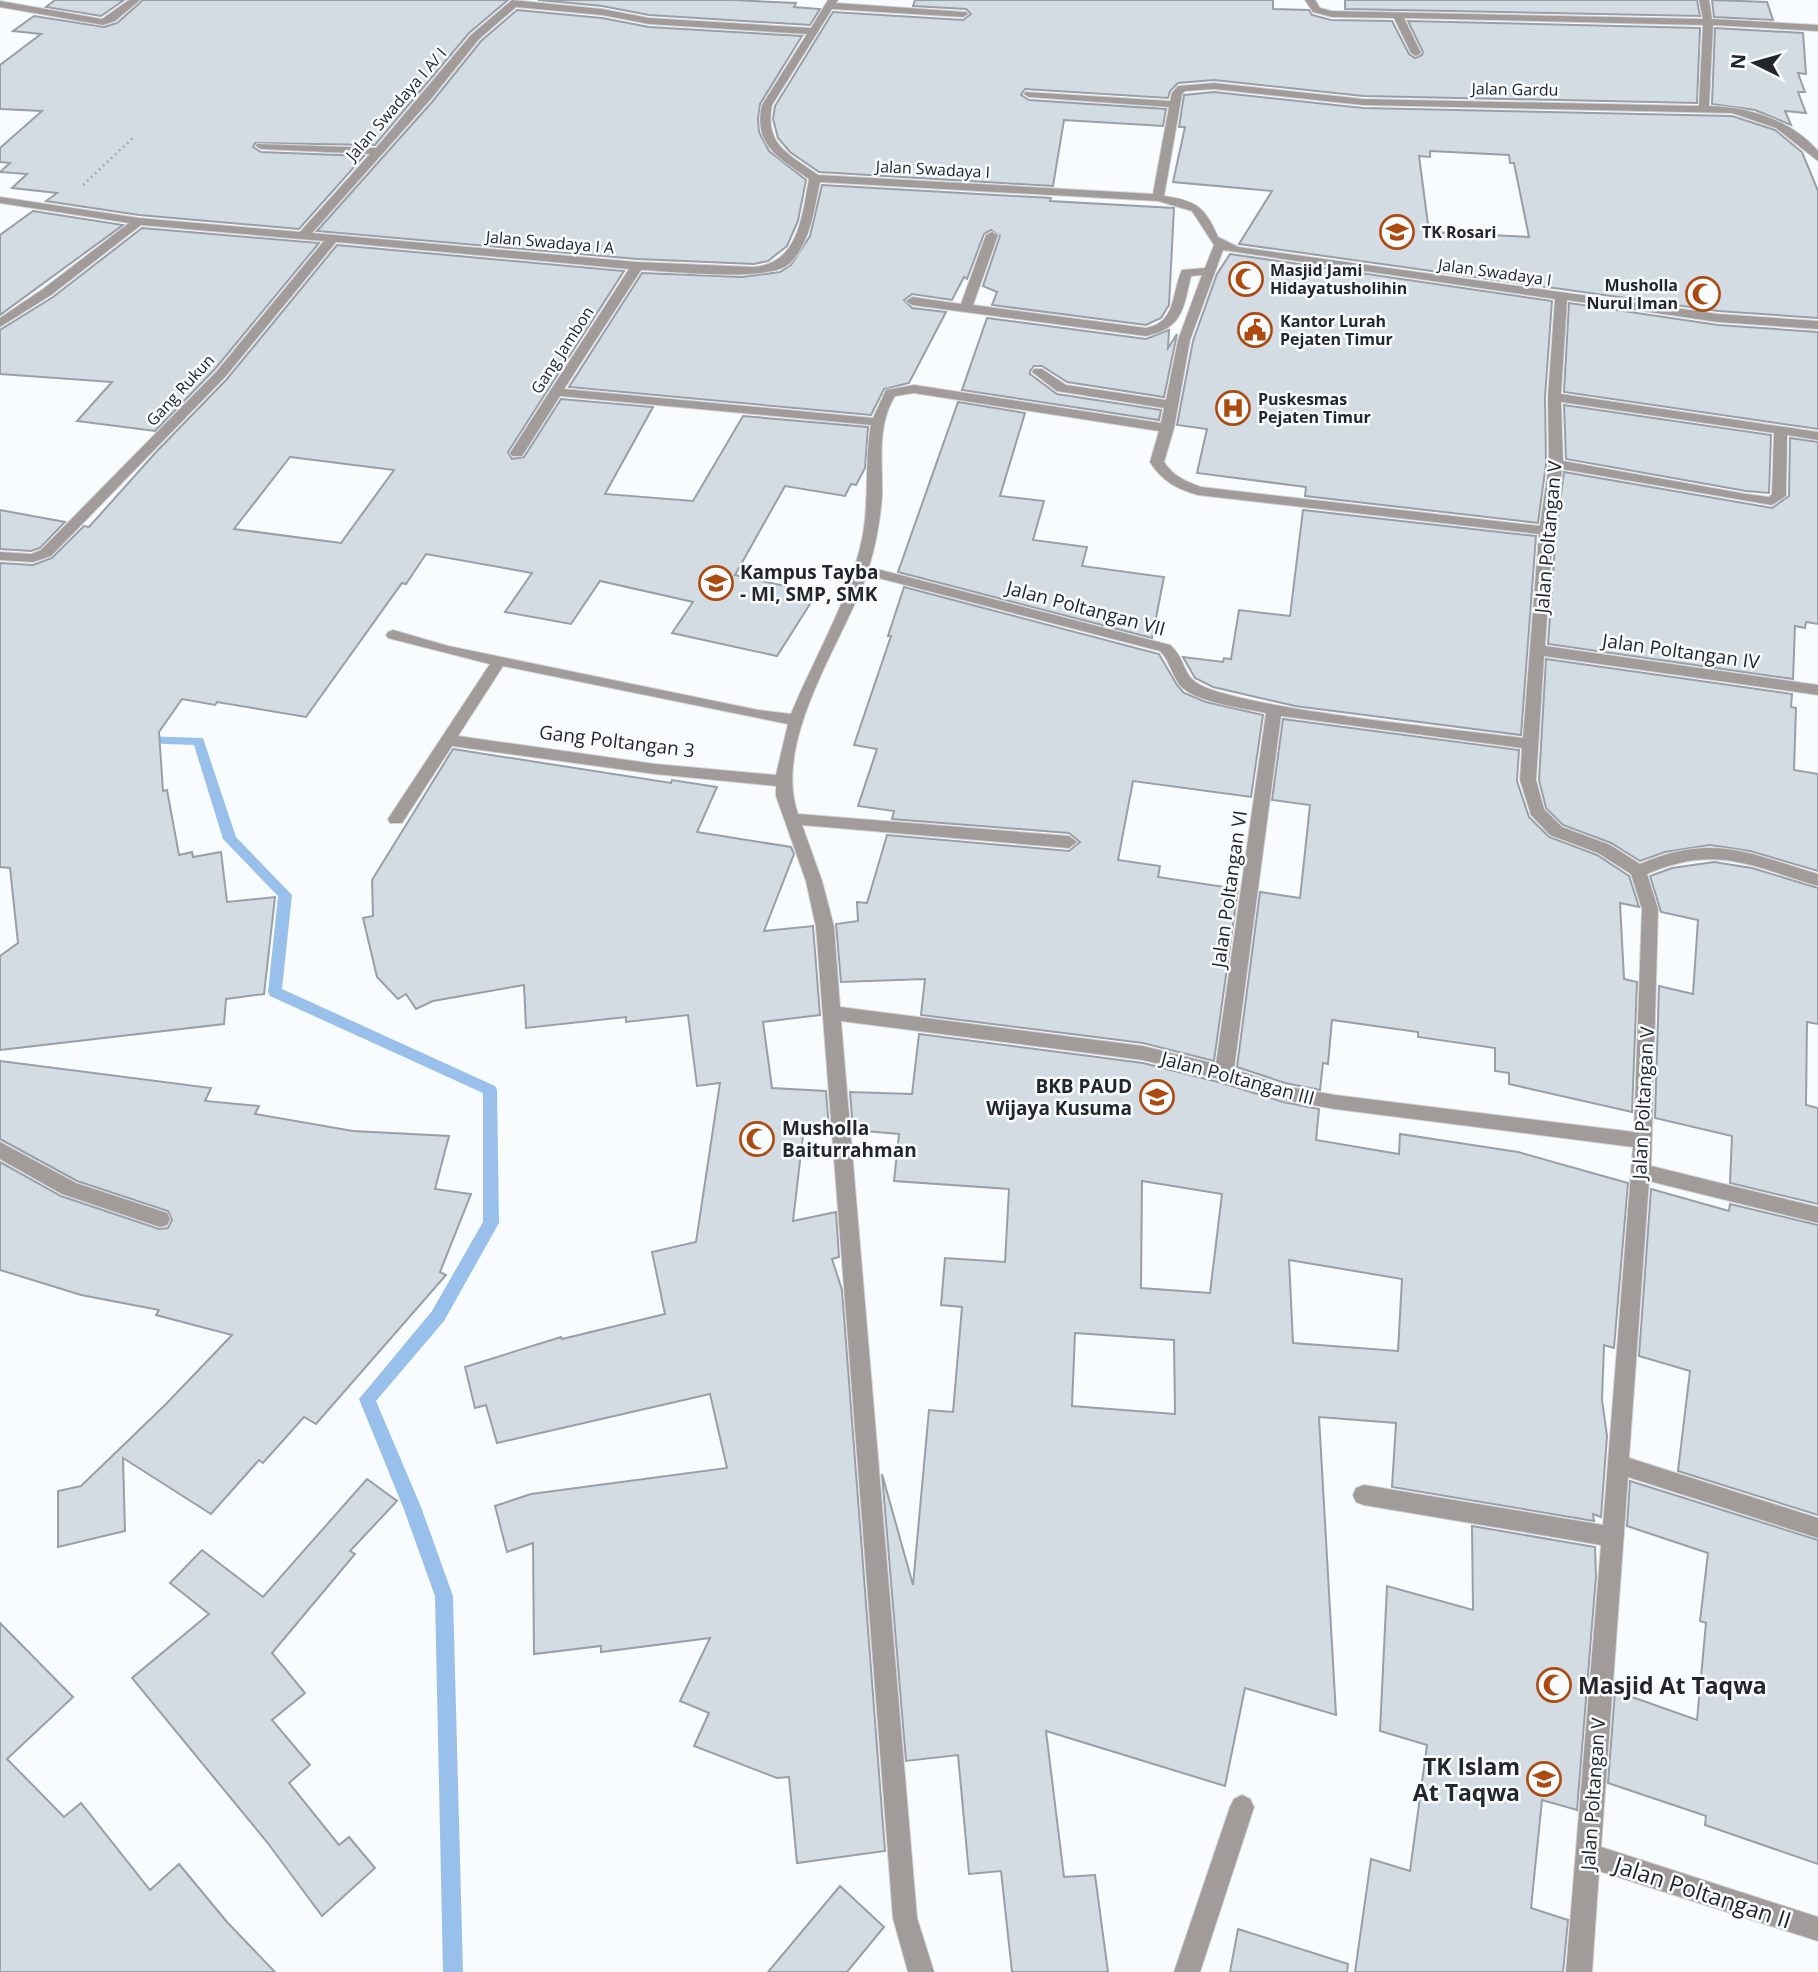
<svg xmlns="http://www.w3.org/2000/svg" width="1818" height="1972" font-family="'Open Sans',sans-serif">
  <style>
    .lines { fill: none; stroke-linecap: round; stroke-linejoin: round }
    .stream { fill: #99c0ea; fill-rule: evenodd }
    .building { fill: #d3dbe3; stroke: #989fa6; stroke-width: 2; fill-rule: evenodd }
    .minor-casing { stroke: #d3d5d8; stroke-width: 2 }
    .path { stroke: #a8abae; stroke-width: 2.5; stroke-dasharray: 2 3.5; stroke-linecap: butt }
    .minor { fill: #a19c9a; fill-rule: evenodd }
    .labels { text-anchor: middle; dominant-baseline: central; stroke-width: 5; stroke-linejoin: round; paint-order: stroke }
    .far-street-label { font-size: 16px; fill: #242629; stroke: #f9fcff }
    .far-poi-label { font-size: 16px; font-weight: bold; fill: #242629; stroke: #f9fcff; text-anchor: start }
    .street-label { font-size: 19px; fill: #242629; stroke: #f9fcff }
    .poi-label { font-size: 19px; font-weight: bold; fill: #242629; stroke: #f9fcff; text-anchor: start }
    .near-poi-label { font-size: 23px; font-weight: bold; fill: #242629; stroke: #f9fcff; text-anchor: start }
    .near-street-label { font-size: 23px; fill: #242629; stroke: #f9fcff }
  </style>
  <rect width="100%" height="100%" fill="#f9fcff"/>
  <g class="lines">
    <path class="stream" d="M 143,736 L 203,738 L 236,837 L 292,895 L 282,989 L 495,1086 L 497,1090 L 499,1223 L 444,1321 L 376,1401 L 421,1507 L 453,1596 L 463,1972 L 443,1972 L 435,1596 L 403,1507 L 359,1399 L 432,1311 L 483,1222 L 483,1093 L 270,996 L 268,992 L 278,896 L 223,839 L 194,745 L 139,743 L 137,740 Z"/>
  </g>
  <g class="building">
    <path d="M 55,0 L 124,0 L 101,16 L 46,7 Z"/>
    <path d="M 143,0 L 508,0 L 469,33 L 375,145 L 255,143 L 253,147 L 261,152 L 364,156 L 299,229 L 139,215 L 46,201 L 57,193 L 12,188 L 27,174 L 0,172 L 10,163 L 0,162 L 0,148 L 42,111 L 0,109 L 0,65 L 41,34 L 13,31 L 34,16 L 104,27 L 117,23 Z"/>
    <path d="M 538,0 L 733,0 L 796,3 L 794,7 L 820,9 L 810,25 L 649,15 L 602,6 Z"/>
    <path d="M 915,0 L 1273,0 L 1273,9 L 1309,10 L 1312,15 L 1331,20 L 1392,21 L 1409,54 L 1415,58 L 1422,55 L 1423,52 L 1408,21 L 1700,28 L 1697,103 L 1363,96 L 1214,80 L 1178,83 L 1170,91 L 1168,98 L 1025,89 L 1021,95 L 1029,100 L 1166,109 L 1163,126 L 1064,120 L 1053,186 L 819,172 L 790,152 L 778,138 L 773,119 L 775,106 L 833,12 L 963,20 L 971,14 L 966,9 L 913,6 Z"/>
    <path d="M 1345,0 L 1697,0 L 1700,16 L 1345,9 Z"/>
    <path d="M 1712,0 L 1767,2 L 1773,20 L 1714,17 Z"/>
    <path d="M 517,10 L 602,18 L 649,27 L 802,36 L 760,104 L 758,119 L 759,132 L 769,151 L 806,180 L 798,221 L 787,246 L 768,261 L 754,264 L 637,259 L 317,231 L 432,102 L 481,41 Z"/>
    <path d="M 1715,28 L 1803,33 L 1806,74 L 1798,73 L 1805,92 L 1798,92 L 1806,113 L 1785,111 L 1791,125 L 1755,110 L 1712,104 Z"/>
    <path d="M 1214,92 L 1363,108 L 1732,116 L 1775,130 L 1802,152 L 1818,191 L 1818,318 L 1718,311 L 1239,244 L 1272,191 L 1173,182 L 1185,127 L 1179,127 L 1184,95 ZM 1430,151 L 1509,155 L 1510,163 L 1514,163 L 1529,237 L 1429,232 L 1419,156 L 1430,157 Z"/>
    <path d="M 822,185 L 1051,198 L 1050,201 L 1174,208 L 1169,305 L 1161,318 L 1146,325 L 992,305 L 997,292 L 983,286 L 1000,236 L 991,230 L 984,234 L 967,279 L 964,277 L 952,300 L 912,294 L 904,300 L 912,308 L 946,312 L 909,383 L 884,389 L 871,415 L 569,387 L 642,273 L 742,277 L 780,272 L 791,265 L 810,236 Z"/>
    <path d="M 33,211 L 123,225 L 0,315 L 0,235 Z"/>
    <path d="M 142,228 L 319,243 L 215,369 L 155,431 L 77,421 L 112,382 L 0,374 L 0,330 L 53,297 Z"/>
    <path d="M 337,245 L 624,271 L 508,452 L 512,459 L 524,457 L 561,399 L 653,407 L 605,494 L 693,501 L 743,416 L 868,427 L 865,468 L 856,485 L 851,484 L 845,496 L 785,486 L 735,575 L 817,593 L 777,656 L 672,633 L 693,602 L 600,581 L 571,624 L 505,612 L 532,573 L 426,554 L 406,584 L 402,583 L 306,717 L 217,702 L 215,705 L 182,699 L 159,732 L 163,791 L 167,790 L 179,855 L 192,852 L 193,857 L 221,852 L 227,902 L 275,897 L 264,994 L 226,999 L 224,1024 L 0,1050 L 0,956 L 18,943 L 10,868 L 0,867 L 0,563 L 33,565 L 52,558 L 84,526 L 89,527 L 157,451 L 227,379 ZM 290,457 L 394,470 L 341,543 L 234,529 Z"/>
    <path d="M 1230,254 L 1552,301 L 1545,397 L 1546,464 L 1538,523 L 1305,496 L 1306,487 L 1197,473 L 1207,429 L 1177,425 L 1193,341 L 1217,274 Z"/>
    <path d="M 1569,303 L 1718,325 L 1818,332 L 1818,429 L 1564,392 Z"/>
    <path d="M 987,318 L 1146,339 L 1169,330 L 1168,348 L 1177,334 L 1164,397 L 1067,382 L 1042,366 L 1034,366 L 1030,371 L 1030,374 L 1057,394 L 1161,410 L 1159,420 L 962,390 Z"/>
    <path d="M 958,402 L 1025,413 L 1000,496 L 1044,501 L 1033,540 L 1087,547 L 1082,566 L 1164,577 L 1152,638 L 898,572 Z"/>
    <path d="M 1564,405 L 1771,435 L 1769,493 L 1746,491 L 1566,459 Z"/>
    <path d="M 1790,438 L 1818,442 L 1818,624 L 1806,622 L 1805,628 L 1795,626 L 1793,679 L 1548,644 L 1556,531 L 1564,472 L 1772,508 L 1789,496 Z"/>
    <path d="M 0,510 L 65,522 L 40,548 L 31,551 L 0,549 Z"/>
    <path d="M 1303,510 L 1536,536 L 1521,735 L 1295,706 L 1213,687 L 1195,678 L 1183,657 L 1223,662 L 1224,658 L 1231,659 L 1239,610 L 1290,616 Z"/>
    <path d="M 904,587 L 1159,654 L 1177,685 L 1184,693 L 1206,702 L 1263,715 L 1251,797 L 1133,781 L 1118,860 L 1160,866 L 1158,877 L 1238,889 L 1214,1061 L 1143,1043 L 921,1015 L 925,979 L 841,982 L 836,924 L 858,921 L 857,902 L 867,903 L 887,835 L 1069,851 L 1080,842 L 1069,833 L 892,819 L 894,811 L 858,806 L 877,749 L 854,745 L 891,636 L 888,636 Z"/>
    <path d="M 1546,659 L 1792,694 L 1791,707 L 1796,708 L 1794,770 L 1818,774 L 1818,871 L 1750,851 L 1710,845 L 1665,852 L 1640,861 L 1611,843 L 1563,825 L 1546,808 L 1539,780 Z"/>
    <path d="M 1283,719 L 1519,750 L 1517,781 L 1529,817 L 1549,837 L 1597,855 L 1629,876 L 1639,907 L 1620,903 L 1624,979 L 1637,982 L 1632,1112 L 1509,1084 L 1509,1073 L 1495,1071 L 1495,1048 L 1418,1037 L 1418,1032 L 1332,1020 L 1328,1064 L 1323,1063 L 1320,1090 L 1285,1083 L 1237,1067 L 1260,892 L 1300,898 L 1310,805 L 1272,800 Z"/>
    <path d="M 453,749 L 671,783 L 672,780 L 717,787 L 697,832 L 791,847 L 794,854 L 764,931 L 813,926 L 820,1015 L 763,1022 L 772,1088 L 826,1091 L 829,1129 L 804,1127 L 793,1221 L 836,1212 L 839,1257 L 832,1259 L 842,1290 L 885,1851 L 797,1863 L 789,1777 L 777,1778 L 694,1746 L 709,1713 L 680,1701 L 710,1638 L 601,1652 L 601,1646 L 534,1654 L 533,1543 L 507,1552 L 495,1506 L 531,1494 L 727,1468 L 710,1394 L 497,1443 L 486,1405 L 475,1408 L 465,1367 L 561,1337 L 562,1339 L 665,1314 L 652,1252 L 696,1242 L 720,1083 L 697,1086 L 688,1015 L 626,1022 L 626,1017 L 526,1028 L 524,985 L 433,1001 L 416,1009 L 406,994 L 398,999 L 377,977 L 363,918 L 373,916 L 372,880 Z"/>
    <path d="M 1714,862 L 1752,868 L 1818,888 L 1818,1024 L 1807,1022 L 1806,1105 L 1818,1108 L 1818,1204 L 1730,1183 L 1732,1136 L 1655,1118 L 1659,986 L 1693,994 L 1698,920 L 1661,912 L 1650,876 L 1672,868 Z"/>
    <path d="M 919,1034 L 1143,1063 L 1222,1083 L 1283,1102 L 1319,1109 L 1316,1140 L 1399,1154 L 1400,1134 L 1518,1152 L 1628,1183 L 1614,1348 L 1604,1345 L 1602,1400 L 1607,1436 L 1601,1517 L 1593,1514 L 1594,1521 L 1392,1487 L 1396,1423 L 1319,1417 L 1336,1715 L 1245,1688 L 1225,1786 L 1046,1731 L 1064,1877 L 1095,1875 L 1108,1972 L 1012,1972 L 1001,1871 L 969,1874 L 958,1755 L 906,1761 L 882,1474 L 913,1585 L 929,1410 L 953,1412 L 962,1307 L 941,1305 L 945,1258 L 1005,1262 L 1009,1189 L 894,1181 L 899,1134 L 853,1130 L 850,1092 L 912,1094 ZM 1142,1181 L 1222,1194 L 1210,1293 L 1141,1288 ZM 1289,1260 L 1402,1279 L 1398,1351 L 1293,1343 ZM 1075,1333 L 1174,1340 L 1175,1414 L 1072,1406 Z"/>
    <path d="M 0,1061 L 211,1088 L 205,1101 L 259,1106 L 255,1114 L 353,1131 L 449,1136 L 435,1189 L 471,1194 L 440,1272 L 446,1275 L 316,1424 L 304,1417 L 263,1463 L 259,1460 L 211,1514 L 123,1458 L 125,1531 L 58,1547 L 58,1491 L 81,1486 L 166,1404 L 232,1335 L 156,1315 L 159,1310 L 81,1295 L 0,1270 L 0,1162 L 61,1196 L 159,1229 L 168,1228 L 172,1220 L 168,1211 L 77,1181 L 0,1139 Z"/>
    <path d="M 1651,1189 L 1729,1211 L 1730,1204 L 1818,1225 L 1818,1515 L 1678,1471 L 1690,1371 L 1639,1356 Z"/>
    <path d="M 367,1479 L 397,1501 L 350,1551 L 355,1554 L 272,1653 L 305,1693 L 272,1720 L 310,1765 L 289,1783 L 339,1845 L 349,1837 L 375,1868 L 322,1916 L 267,1842 L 132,1678 L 209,1614 L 170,1583 L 202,1550 L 263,1597 Z"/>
    <path d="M 1630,1481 L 1818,1540 L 1818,1864 L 1705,1825 L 1706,1816 L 1608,1783 L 1615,1691 L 1697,1720 L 1706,1623 L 1700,1621 L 1708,1553 L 1627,1526 Z"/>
    <path d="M 1472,1526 L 1595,1547 L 1596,1576 L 1577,1810 L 1542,1800 L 1531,1908 L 1568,1920 L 1563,1972 L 1355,1972 L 1371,1859 L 1410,1871 L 1427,1745 L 1380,1731 L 1387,1586 L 1473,1610 Z"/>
    <path d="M 0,1623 L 73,1697 L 7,1759 L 64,1817 L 81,1803 L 150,1890 L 179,1864 L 227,1922 L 275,1972 L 0,1972 Z"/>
    <path d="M 840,1886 L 884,1927 L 847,1972 L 768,1972 Z"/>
    <path d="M 1238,1929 L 1348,1964 L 1347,1972 L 1230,1972 Z"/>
  </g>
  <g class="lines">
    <g class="minor-casing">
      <g id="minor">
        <path d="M 129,0 L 140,0 L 115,21 L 103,25 L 0,7 L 0,1 L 102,19 Z"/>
        <path d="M 512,0 L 602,9 L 649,18 L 811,28 L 828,0 L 838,0 L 836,3 L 966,12 L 968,14 L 963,17 L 832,9 L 772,105 C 764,145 789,154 818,175 L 1153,194 L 1169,107 L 1029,97 L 1024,94 L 1025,92 L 1170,101 L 1172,93 L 1178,86 L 1214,83 L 1363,99 L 1699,106 L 1703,25 L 1404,18 L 1421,53 L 1416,56 L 1411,53 L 1394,18 L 1332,17 L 1313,12 L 1305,0 L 1315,0 L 1320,8 L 1332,11 L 1703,19 L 1699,0 L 1709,0 L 1712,19 L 1818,25 L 1818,31 L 1713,25 L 1709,106 C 1749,107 1791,120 1818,151 L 1818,161 L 1776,128 L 1732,113 L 1363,105 L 1214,89 L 1185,91 L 1182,94 L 1164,196 C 1197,201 1205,207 1218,237 L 1238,247 L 1718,314 L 1818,321 L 1818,329 L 1718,322 L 1567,300 L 1561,394 L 1818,432 L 1818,440 L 1787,435 L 1786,496 L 1772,505 L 1562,469 L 1553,531 L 1545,646 L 1818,685 L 1818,695 L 1544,656 L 1536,780 L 1544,809 L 1562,827 L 1610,845 L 1640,864 C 1712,833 1748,853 1818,874 L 1818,886 C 1751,866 1716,844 1647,874 L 1658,909 L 1651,1166 L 1818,1207 L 1818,1223 L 1649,1181 L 1629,1458 L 1818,1518 L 1818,1538 L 1628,1477 L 1601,1847 L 1818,1917 L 1818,1941 L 1599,1871 L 1592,1972 L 1566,1972 L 1601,1545 L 1364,1505 L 1356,1502 L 1353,1495 L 1356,1488 L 1364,1485 L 1603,1525 L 1633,1147 L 1335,1109 L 1284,1100 L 1223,1080 L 1143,1060 L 841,1021 L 917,1918 L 934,1972 L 908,1972 L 893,1918 L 816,927 L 806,881 L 776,796 L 776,786 L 655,774 L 452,746 L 402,823 L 390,823 L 388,819 L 490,664 L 388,638 L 386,635 L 388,632 L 393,630 L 448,646 L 758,710 L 791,714 C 815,656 849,601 862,539 C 870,501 864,463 871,425 L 560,396 L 522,456 L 512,456 L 510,453 L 629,269 L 336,242 L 225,377 L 51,556 L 33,562 L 0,560 L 0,552 L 31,554 L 41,550 L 217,371 L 324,241 L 141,225 L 51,295 L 0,327 L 0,318 L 43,289 L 129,223 L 0,203 L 0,197 L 139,218 L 300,232 L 370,154 L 261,149 L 256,146 L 257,144 L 376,148 L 471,35 ZM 516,7 L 602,15 L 649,24 L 807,34 L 762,105 C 753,146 780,158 809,179 C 802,216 799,263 754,267 L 637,262 L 312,233 L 430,100 L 479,39 ZM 820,182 L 1158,201 L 1192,211 L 1214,245 L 1205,268 L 1182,270 C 1171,294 1177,322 1146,328 L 973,305 L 998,235 L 992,232 L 986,235 L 961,304 L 912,297 L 906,301 L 912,305 L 1146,336 C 1183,328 1183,309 1191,276 L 1202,275 L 1178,340 L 1166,400 L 1066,385 L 1042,369 L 1034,369 L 1032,372 L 1057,391 L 1164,408 L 1161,423 L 914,385 L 886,390 L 873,418 L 564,389 L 641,270 C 672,271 770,283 790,263 C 811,242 814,208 820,182 ZM 1223,250 L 1555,299 L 1548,397 L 1549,464 L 1540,526 L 1201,487 C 1185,481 1173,476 1164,462 L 1174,428 L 1190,340 ZM 914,393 L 1159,431 L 1150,462 C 1162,481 1177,489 1198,495 L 1539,534 L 1523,738 C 1472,731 1218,707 1193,680 C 1183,671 1184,657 1170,645 L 869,567 C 876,544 880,521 882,497 C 883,463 876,427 895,396 ZM 1561,402 L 1774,433 L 1772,494 L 1769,497 L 1746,494 L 1563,461 ZM 867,575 L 1160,651 C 1170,661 1171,673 1179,684 C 1192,702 1244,708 1266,713 L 1216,1064 L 1143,1046 L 840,1007 L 834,927 L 822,881 L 802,825 L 1069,848 L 1077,842 L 1069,836 L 798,814 C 772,741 842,643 867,575 ZM 503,666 L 788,724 L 776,775 L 655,764 L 458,736 ZM 1281,716 L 1522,748 L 1520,780 L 1531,815 L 1550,835 L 1598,853 L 1631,874 L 1642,909 L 1634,1132 L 1335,1095 L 1284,1086 L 1234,1069 Z"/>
        <path d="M 0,1142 L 76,1183 L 167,1213 L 170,1219 L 167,1225 L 160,1227 L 62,1194 L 0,1159 Z"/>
        <path d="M 1242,1795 L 1250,1799 L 1254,1807 L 1200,1972 L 1174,1972 L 1230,1807 L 1234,1799 Z"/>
      </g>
    </g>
    <path class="path" d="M 83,185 L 134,137"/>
    <use href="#minor" class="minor"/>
  </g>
  <defs>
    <g id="school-ring" transform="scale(1.75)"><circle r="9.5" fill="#f9fcff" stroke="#ad4a10" stroke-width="1.5"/><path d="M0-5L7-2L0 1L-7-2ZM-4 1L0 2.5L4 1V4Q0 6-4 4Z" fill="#ad4a10"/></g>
    <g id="mosque-ring" transform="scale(1.75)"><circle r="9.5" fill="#f9fcff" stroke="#ad4a10" stroke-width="1.5"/><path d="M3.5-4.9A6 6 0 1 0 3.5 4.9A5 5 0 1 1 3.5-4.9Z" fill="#ad4a10"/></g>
    <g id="civic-ring" transform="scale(1.75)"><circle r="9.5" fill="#f9fcff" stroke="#ad4a10" stroke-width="1.5"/><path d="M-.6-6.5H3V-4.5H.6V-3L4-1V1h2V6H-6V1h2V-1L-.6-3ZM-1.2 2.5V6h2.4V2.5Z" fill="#ad4a10"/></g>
    <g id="hospital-ring" transform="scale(1.75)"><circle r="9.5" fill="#f9fcff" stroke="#ad4a10" stroke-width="1.5"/><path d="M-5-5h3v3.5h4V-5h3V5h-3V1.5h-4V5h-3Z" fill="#ad4a10"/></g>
  </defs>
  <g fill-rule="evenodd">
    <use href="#school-ring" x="1397" y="232"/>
    <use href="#mosque-ring" x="1246" y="279"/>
    <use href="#mosque-ring" x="1703" y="294"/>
    <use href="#civic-ring" x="1255" y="330"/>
    <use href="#hospital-ring" x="1233" y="408"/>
    <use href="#school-ring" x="716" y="583"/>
    <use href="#school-ring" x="1157" y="1097"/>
    <use href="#mosque-ring" x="757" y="1139"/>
    <use href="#mosque-ring" x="1554" y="1685"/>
    <use href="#school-ring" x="1544" y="1779"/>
  </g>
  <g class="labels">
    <g class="far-street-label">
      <text transform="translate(1515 89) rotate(1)">Jalan Gardu</text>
      <text transform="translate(396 104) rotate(-49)">Jalan Swadaya I A/ I</text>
      <text transform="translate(933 169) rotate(3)">Jalan Swadaya I</text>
      <text transform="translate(550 242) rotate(5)">Jalan Swadaya I A</text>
      <text transform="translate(1495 272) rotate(8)">Jalan Swadaya I</text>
      <text transform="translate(562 350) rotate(-57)">Gang Jambon</text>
      <text transform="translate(180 390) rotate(-47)">Gang Rukun</text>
    </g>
    <g class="far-poi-label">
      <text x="1422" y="232">TK Rosari</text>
      <text x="1270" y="270">Masjid Jami<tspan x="1270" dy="18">Hidayatusholihin</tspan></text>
      <text x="1678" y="285" text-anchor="end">Musholla<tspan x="1678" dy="18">Nurul Iman</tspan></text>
      <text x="1280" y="321">Kantor Lurah<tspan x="1280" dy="18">Pejaten Timur</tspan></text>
      <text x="1258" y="399">Puskesmas<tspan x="1258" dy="18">Pejaten Timur</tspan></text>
    </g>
    <g class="street-label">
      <text transform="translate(1548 537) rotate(-85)">Jalan Poltangan V</text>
      <text transform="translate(1086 608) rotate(15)">Jalan Poltangan VII</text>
      <text transform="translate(1681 651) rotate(8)">Jalan Poltangan IV</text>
      <text transform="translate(617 741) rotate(7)">Gang Poltangan 3</text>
      <text transform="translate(1229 889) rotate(-82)">Jalan Poltangan VI</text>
      <text transform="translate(1238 1078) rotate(15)">Jalan Poltangan III</text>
      <text transform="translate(1643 1103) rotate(-87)">Jalan Poltangan V</text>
      <text transform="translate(1593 1794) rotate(-86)">Jalan Poltangan V</text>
    </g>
    <g class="poi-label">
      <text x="740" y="572">Kampus Tayba<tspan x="740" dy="22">- MI, SMP, SMK</tspan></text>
      <text x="1132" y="1086" text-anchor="end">BKB PAUD<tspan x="1132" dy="22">Wijaya Kusuma</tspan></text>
      <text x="782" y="1128">Musholla<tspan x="782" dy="22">Baiturrahman</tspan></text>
    </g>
    <g class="near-poi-label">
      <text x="1578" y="1685">Masjid At Taqwa</text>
      <text x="1520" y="1766" text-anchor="end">TK Islam<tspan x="1520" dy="26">At Taqwa</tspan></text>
    </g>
    <g class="near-street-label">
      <text transform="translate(1703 1892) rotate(18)">Jalan Poltangan II</text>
    </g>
  </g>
  <g transform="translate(1755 63) rotate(275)" stroke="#f9fcff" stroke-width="5" paint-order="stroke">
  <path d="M0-5L12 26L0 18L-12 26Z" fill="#242629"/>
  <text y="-10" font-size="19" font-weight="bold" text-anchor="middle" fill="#242629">N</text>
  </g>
</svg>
